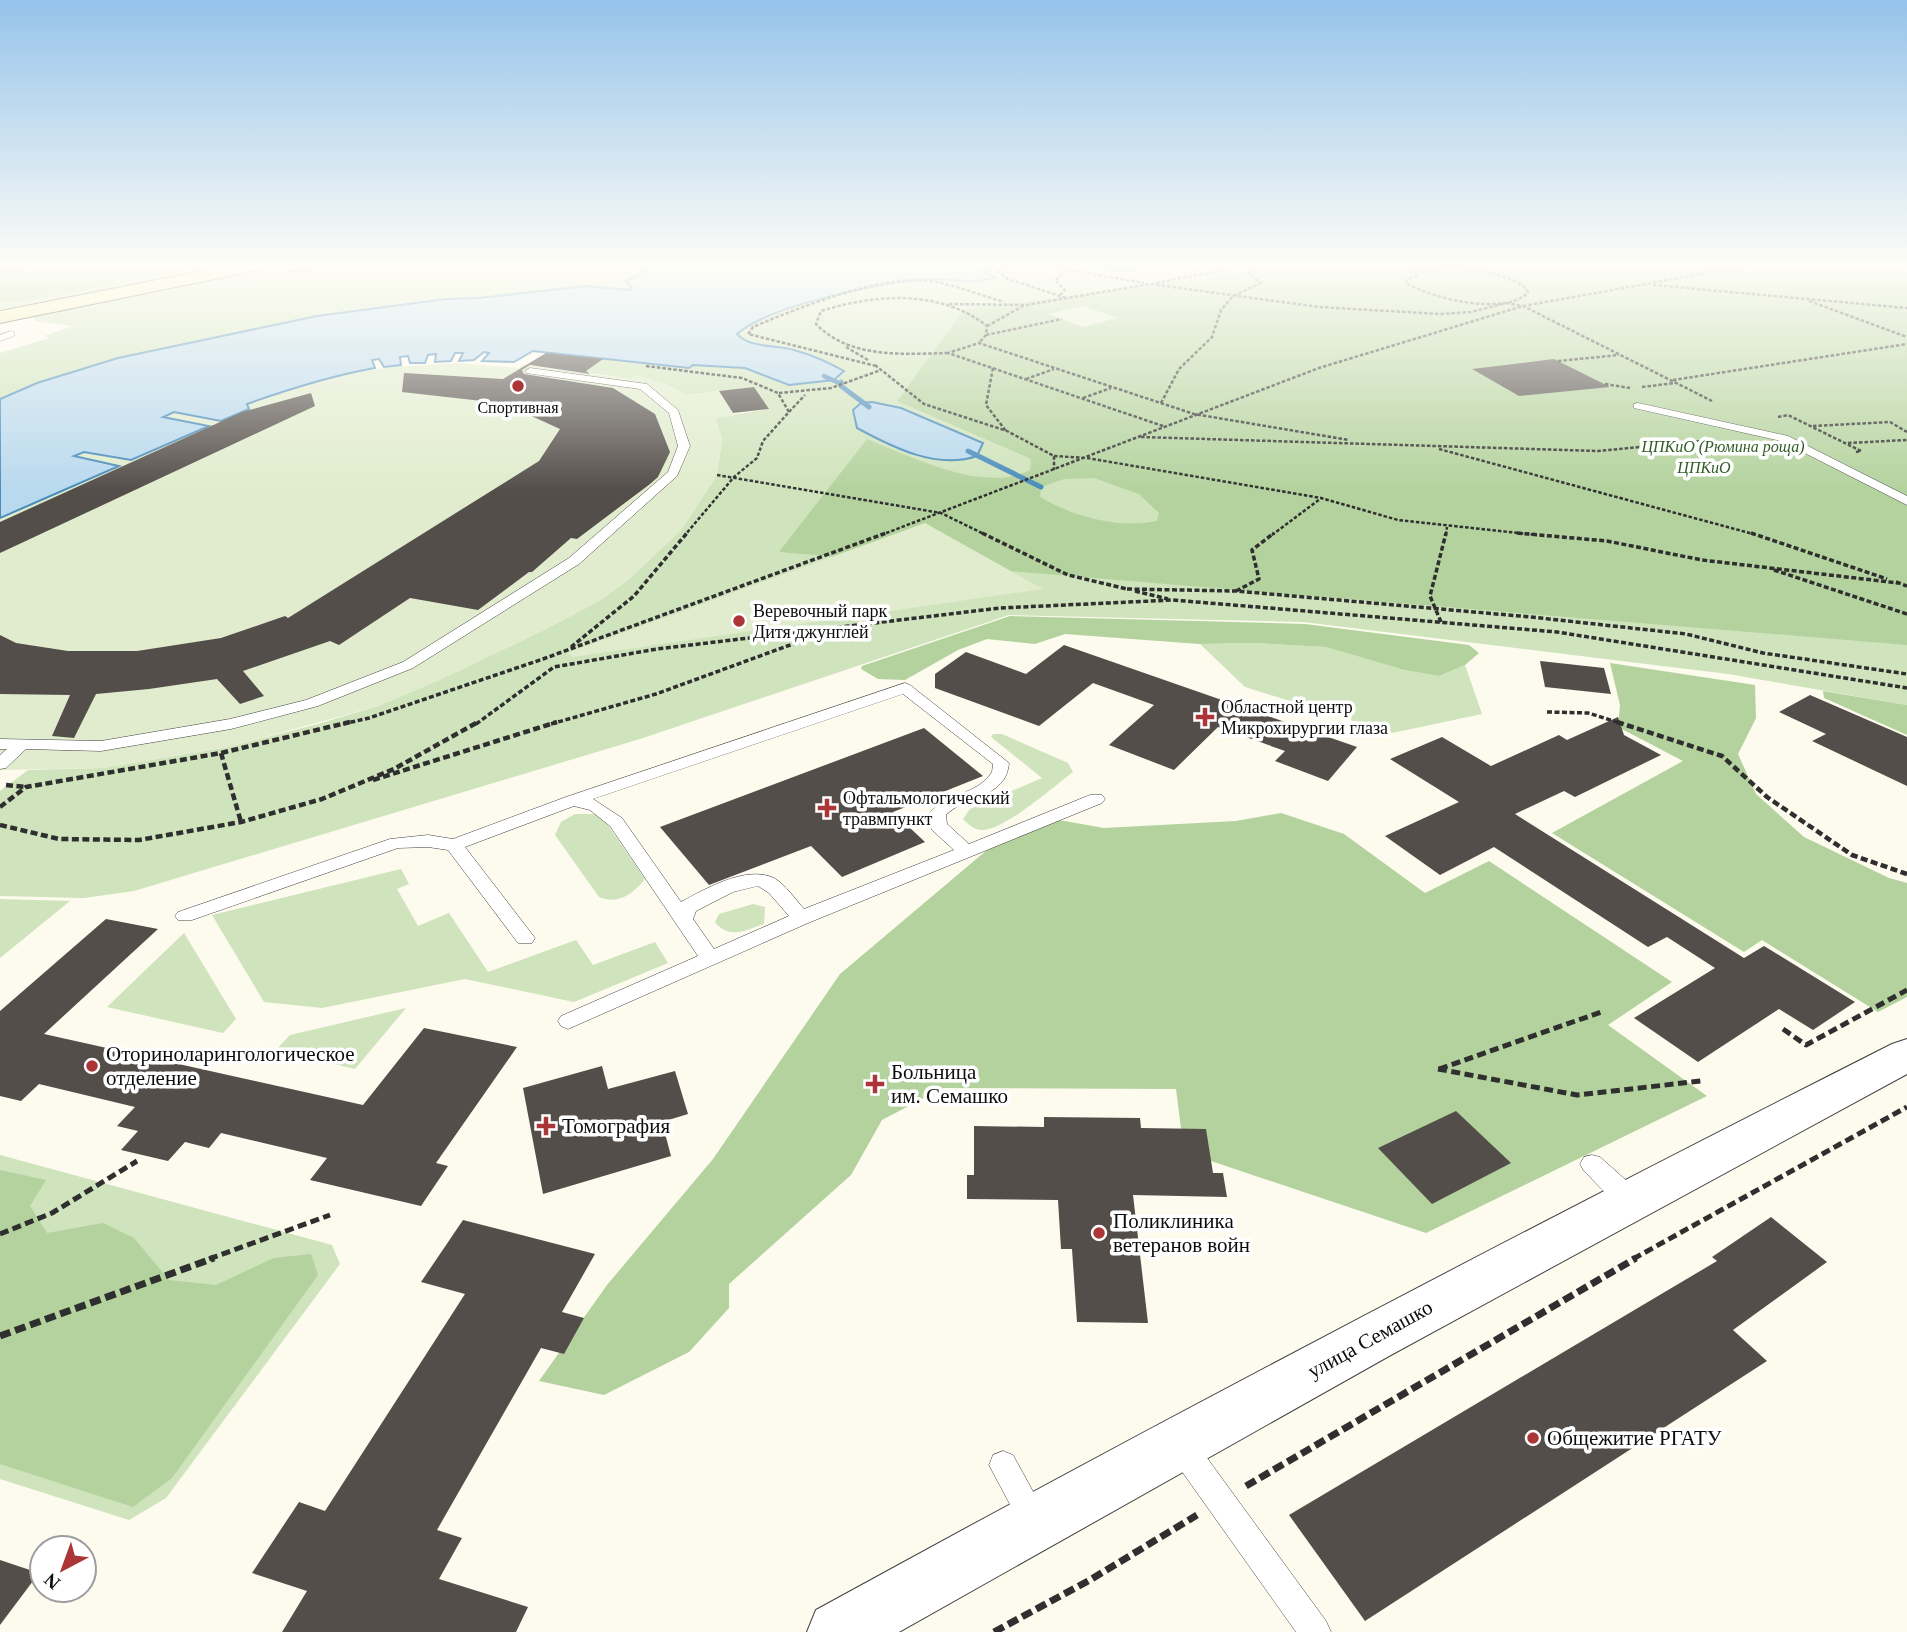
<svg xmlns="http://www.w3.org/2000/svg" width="1907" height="1632" font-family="'Times New Roman',serif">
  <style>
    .green { fill: #cfe3bc }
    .forest { fill: #b3d29d; fill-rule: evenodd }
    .pitch { fill: #e0eccd }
    .water { fill: #b9d9ee; stroke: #498bbc; stroke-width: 2 }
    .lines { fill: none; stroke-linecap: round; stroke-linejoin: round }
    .stream-far1 { stroke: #498bbc; stroke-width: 4.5 }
    .stream { stroke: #498bbc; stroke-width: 5 }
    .building { fill: #544e4a }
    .lane-casing { stroke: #404040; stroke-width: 1 }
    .street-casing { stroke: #404040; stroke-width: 2 }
    .secondary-casing { stroke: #2f2f2f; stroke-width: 2 }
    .path-far4 { stroke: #2f2f2f; stroke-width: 2.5; stroke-dasharray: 3.5 2; stroke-linecap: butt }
    .path-far3 { stroke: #2f2f2f; stroke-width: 3.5; stroke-dasharray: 5 2.5; stroke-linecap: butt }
    .path-far2 { stroke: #2f2f2f; stroke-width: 4.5; stroke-dasharray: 7 3.5; stroke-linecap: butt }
    .path-far1 { stroke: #2f2f2f; stroke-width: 5; stroke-dasharray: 9 4.5; stroke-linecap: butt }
    .path { stroke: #2f2f2f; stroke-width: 7; stroke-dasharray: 11 5; stroke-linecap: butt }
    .lane { fill: #fff; fill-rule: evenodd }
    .street { fill: #fff; fill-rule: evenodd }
    .secondary { fill: #f5f0b1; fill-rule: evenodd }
    .poi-dot { fill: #ac3637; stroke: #fff; stroke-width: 2.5 }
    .labels { text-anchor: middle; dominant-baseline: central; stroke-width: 7; stroke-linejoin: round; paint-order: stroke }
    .far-poi-label { font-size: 16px; fill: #0d0d0d; stroke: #fff }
    .far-park-label { font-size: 16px; font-style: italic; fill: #2f5c25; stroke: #fff }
    .poi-label { font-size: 18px; fill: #0d0d0d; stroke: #fff; text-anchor: start }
    .near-poi-label { font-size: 21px; fill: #0d0d0d; stroke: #fff; text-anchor: start }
    .near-street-label { font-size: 21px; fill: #0d0d0d; stroke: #fff }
  </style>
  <rect width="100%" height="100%" fill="#fdfaee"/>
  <g class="green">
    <path d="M 0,263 L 249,263 L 0,309 Z"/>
    <path d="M 268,263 L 641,263 L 640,267 L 643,273 L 632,288 L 624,291 L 446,299 L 317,316 L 118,358 L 37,383 L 0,399 L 0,353 L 49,338 L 44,336 L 72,326 L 35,321 L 33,313 Z"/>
    <path d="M 1015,263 L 1129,269 L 1165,263 L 1907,263 L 1907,705 L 1728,674 L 1303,622 L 1009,615 L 640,739 L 134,891 L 84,898 L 0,896 L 0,791 L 28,770 L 103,768 L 228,747 L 318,724 L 378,706 L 439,680 L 544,630 L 599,601 L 628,580 L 681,530 L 717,475 L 722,439 L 715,418 L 768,409 L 754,387 L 686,395 L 666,384 L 584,372 L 603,359 L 689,368 L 693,365 L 745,368 L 789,385 L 792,350 L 749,342 L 736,335 C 770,305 886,281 931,279 C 954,278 974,286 995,277 L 983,272 L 985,269 Z"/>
    <path d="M 1253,643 L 1326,647 L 1404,670 L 1439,676 L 1465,665 L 1482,714 L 1392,733 L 1245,687 L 1200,644 Z"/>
    <path d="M 993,734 L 1002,734 L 1068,763 L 1073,772 C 1054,786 1003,832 981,830 C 973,829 968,824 963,819 L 970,809 L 1042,778 L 991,737 Z"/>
    <path d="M 575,814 L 594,814 L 605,821 L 645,879 C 633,894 618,905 599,897 L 555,835 L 561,822 Z"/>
    <path d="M 401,869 L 409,884 L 397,889 L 418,926 L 449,913 L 488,972 L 576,940 L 593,965 L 655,942 L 668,963 L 574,1002 L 465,979 L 322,1008 L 264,1002 L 212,915 Z"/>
    <path d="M 0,899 L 70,901 L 0,958 Z"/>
    <path d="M 753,904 L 765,907 L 764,924 C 746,930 729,940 715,922 L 719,914 Z"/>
    <path d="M 184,933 L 236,1019 L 223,1033 L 107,1007 Z"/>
    <path d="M 406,1008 L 355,1069 L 276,1050 L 290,1035 Z"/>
    <path d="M 0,1155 L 332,1245 L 340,1264 L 166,1498 L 129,1520 L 0,1479 Z"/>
  </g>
  <g class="forest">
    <path d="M 0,263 L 228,263 L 19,302 L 0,302 Z"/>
    <path d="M 1294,263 L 1907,263 L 1907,645 L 779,552 L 867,439 C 913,457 983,494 1030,470 L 1031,459 L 897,401 L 964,310 L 1247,272 ZM 1094,478 L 1139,494 L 1159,513 L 1157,521 C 1118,529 1074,517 1040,497 L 1041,487 L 1064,479 Z"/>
    <path d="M 1010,616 L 1305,624 L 1469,645 L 1479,653 L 1465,665 L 1439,676 L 1404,670 L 1326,647 L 1253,643 L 1199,644 L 1065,634 L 1035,644 L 987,639 L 958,650 L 905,680 L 878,679 L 861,669 L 862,666 Z"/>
    <path d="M 1610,663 L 1755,685 L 1756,718 L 1738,754 L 1756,794 L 1804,837 L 1889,878 L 1907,883 L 1907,997 L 1878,1012 L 1762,940 L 1744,952 L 1552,833 L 1683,761 L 1618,727 L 1620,705 Z"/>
    <path d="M 1823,691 L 1907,705 L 1907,735 L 1824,698 Z"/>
    <path d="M 1281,813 L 1344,834 L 1425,893 L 1489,861 L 1672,982 L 1608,1025 L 1707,1096 L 1426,1233 L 1184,1152 L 1176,1089 L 943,1088 L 882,1120 L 851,1175 L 729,1284 L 729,1308 L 689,1352 L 604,1395 L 539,1381 L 607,1285 L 713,1159 L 840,974 L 987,850 L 1053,819 L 1104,828 L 1236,821 Z"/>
    <path d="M 0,1170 L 46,1180 L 30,1206 L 47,1233 L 103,1223 L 134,1238 L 169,1280 L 216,1285 L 274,1258 L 311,1254 L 318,1275 L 172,1478 L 133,1507 L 0,1464 Z"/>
  </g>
  <g class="pitch">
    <path d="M 1083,306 L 1118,318 L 1083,327 L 1048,314 Z"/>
    <path d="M 459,363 L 519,368 L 523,365 L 630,379 L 636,375 L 666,384 L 686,395 L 719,391 L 734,416 L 715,418 L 722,439 L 717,475 L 681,530 L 628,580 L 599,601 L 544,630 L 439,680 L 378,706 L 229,747 L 103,768 L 0,770 L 0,518 L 118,466 L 72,457 L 84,452 L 131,460 L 207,426 L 162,417 L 174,412 L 221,421 L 249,408 L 246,405 L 336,375 L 393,367 Z"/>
    <path d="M 925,523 L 1043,589 L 573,657 L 567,653 Z"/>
  </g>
  <g class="water">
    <path d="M 641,263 L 1165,263 C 1153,265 1140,269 1127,269 C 1081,270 1030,253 985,269 L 984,272 L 995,277 C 974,286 954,278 932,279 C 886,281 770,305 737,334 C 749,348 776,345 794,350 C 812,355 828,362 844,371 L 834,380 L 789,385 L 745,368 L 693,365 L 689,368 L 533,351 L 514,362 L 482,361 L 489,353 L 484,352 L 474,360 L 459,361 L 463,353 L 455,353 L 451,361 L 435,362 L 436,354 L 428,355 L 425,363 L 410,363 L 408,356 L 400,357 L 401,365 L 384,367 L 379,359 L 372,360 L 375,368 C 330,376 289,389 247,404 L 249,409 L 221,421 L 174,412 L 163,417 L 209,426 L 131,460 L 84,452 L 74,456 L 119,466 L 0,518 L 0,399 L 37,383 L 118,358 L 317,316 L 446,299 L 478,298 L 586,286 L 629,290 L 632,288 L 626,281 L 643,273 Z"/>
    <path d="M 872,402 L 901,408 L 983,443 L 977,456 C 937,470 892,447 857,428 L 853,410 L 861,403 Z"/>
  </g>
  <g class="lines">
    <path class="stream-far1" d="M 824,376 L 841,384"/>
    <g class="stream">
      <path d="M 841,382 L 841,386 L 869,407"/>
      <path d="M 968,451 L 1041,487"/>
    </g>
  </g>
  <g class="building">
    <path d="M 546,353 L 603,359 L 586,371 L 590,374 L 530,365 L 522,370 L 524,374 L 613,388 L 655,414 L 670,452 L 658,477 L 650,484 L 577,539 L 571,538 L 532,572 L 529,572 L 478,610 L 410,598 L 339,645 L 330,641 L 243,671 L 264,696 L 240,704 L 217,679 L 149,689 L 96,694 L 74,738 L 52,736 L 70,695 L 0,694 L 0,635 L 16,643 L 68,651 L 137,651 L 221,638 L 285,616 L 288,618 L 539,461 L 560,429 L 516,409 L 482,401 L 402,392 L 404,373 L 503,379 Z"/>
    <path d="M 1554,359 L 1610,387 L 1519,396 L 1472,369 Z"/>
    <path d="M 754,387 L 769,409 L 733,413 L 719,391 Z"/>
    <path d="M 311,393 L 315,406 L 0,553 L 0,522 L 242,412 Z"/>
    <path d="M 1064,645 L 1357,747 L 1328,781 L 1275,761 L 1285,751 L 1218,727 L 1174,770 L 1109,745 L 1154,705 L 1093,683 L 1039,726 L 935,688 L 935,674 L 966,652 L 1026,674 Z"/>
    <path d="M 1540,661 L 1604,668 L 1611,694 L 1545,687 Z"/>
    <path d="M 1810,695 L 1907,737 L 1907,786 L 1812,741 L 1826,734 L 1779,712 Z"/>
    <path d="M 1618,717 L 1624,735 L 1661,755 L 1575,797 L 1564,791 L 1515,814 L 1744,958 L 1764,946 L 1855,1002 L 1813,1030 L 1779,1009 L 1698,1062 L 1634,1018 L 1715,968 L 1667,937 L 1648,947 L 1494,847 L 1440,875 L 1385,836 L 1459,802 L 1390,759 L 1442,737 L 1491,766 L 1559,735 L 1567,740 Z"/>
    <path d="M 924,728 L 983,776 L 893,812 L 925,842 L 842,877 L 811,846 L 709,885 L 660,827 Z"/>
    <path d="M 106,919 L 158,929 L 44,1034 L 363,1105 L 424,1028 L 517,1047 L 436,1163 L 448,1166 L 421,1206 L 310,1180 L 327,1158 L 221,1133 L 209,1148 L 185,1142 L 168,1161 L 121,1150 L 138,1131 L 117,1126 L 135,1107 L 39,1084 L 21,1101 L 0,1096 L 0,1011 Z"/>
    <path d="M 602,1066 L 608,1089 L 675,1071 L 688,1114 L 662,1122 L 671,1156 L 543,1194 L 523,1088 Z"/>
    <path d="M 1456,1111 L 1511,1163 L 1432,1204 L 1378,1148 Z"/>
    <path d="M 1044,1117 L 1140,1118 L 1141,1128 L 1206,1129 L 1213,1173 L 1223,1173 L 1227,1197 L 1133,1195 L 1148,1323 L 1077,1322 L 1072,1249 L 1061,1249 L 1058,1200 L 967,1199 L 967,1175 L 974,1175 L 974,1126 L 1044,1127 Z"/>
    <path d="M 1771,1217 L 1827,1262 L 1733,1330 L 1767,1361 L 1365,1621 L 1289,1515 L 1717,1261 L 1712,1257 Z"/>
    <path d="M 463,1220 L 595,1254 L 562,1312 L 584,1318 L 564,1354 L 541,1348 L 437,1530 L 462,1538 L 439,1579 L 528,1607 L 516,1632 L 282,1632 L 307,1591 L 252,1573 L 299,1502 L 325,1511 L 465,1294 L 421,1282 Z"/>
    <path d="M 0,1560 L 39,1573 L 0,1625 Z"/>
  </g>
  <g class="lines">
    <g class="lane-casing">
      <g id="lane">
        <path d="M 11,331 L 14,332 L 14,336 L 0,341 L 0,335 Z"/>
        <path d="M 530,368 L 647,384 L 678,410 L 690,446 L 677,476 L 579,564 L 413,668 L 318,706 L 231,729 L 101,751 L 26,749 L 6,768 L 0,769 L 0,755 L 7,749 L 0,749 L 0,739 L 101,741 L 230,719 L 306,700 L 403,662 L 569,558 L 668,472 L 678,446 L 669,413 L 640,389 L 526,373 L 525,371 Z"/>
        <path d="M 1638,403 L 1788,436 L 1907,496 L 1907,505 L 1781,441 L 1634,408 L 1634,404 Z"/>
        <path d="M 905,683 L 910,685 L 1009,763 C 1006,799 965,795 946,815 L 947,824 L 969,844 L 1090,795 L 1102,795 L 1105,799 L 1102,803 L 808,923 L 568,1029 L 561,1026 L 558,1021 L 561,1016 L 698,956 L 610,826 L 590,810 L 574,806 L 465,847 L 535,938 L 532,943 L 518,943 L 448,850 L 428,847 L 398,848 L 192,920 L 178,920 L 175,916 L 178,912 L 390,839 L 428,835 L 453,839 L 566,797 ZM 903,694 L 993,764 L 992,772 C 977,796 944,793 928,815 L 932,830 L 954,850 L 804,909 C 795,899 786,885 774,878 C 746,865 705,889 681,902 L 622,818 L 593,799 ZM 758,886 L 769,893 L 789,916 L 714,949 L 693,919 L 696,911 L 733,892 Z"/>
        <path d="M 1592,1155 L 1600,1157 L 1638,1191 L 1642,1198 L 1638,1205 C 1618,1212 1598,1184 1584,1171 L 1580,1164 L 1584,1157 Z"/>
        <path d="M 1181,1432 L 1191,1436 L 1326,1621 L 1331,1632 L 1296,1632 L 1171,1456 L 1167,1446 L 1171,1436 Z"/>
        <path d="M 1003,1451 L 1013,1455 L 1047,1517 L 1042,1527 L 1032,1532 L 1022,1527 L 989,1465 L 993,1455 Z"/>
      </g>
    </g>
    <g class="street-casing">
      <path id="street" d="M 1907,1039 L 1907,1074 L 1389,1356 L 899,1632 L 807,1632 L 816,1610 C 1171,1415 1530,1227 1892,1044 Z"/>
    </g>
    <g class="secondary-casing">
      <path id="secondary" d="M 243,263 L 277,263 L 268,268 L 0,323 L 0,311 Z"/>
    </g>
    <g class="path-far4">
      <path d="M 1454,266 L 1463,263"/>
      <path d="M 1454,266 C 1473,270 1518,275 1528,292 C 1507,317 1430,298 1406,283 L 1407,279 L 1418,276 L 1408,270 Z"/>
      <path d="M 0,271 L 45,263"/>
      <path d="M 288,272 L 346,263"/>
      <path d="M 1194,275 L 1208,263"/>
      <path d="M 1156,283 L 1258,263"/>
      <path d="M 1653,285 L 1907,308"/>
      <path d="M 1060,295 L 1065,290 L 1055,280 L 1069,270"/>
      <path d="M 1066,298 L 1008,279 L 999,272 L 1000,268 L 1054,267 L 1144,283"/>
      <path d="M 1809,301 L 1907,337"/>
      <path d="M 1506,303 L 1523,306 L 1712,401"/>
      <path d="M 949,304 L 1026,305 L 1150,284 L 1319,307 L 1440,314 L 1471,312 L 1506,303"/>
      <path d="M 987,326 L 1025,305"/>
      <path d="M 986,335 L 1062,319"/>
      <path d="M 846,347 L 868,360"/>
      <path d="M 948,353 C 903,354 850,359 816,324 L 821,311 C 875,294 940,289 987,326 L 986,335 L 979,343"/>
      <path d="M 1558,361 L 1619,355"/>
      <path d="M 875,365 L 924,404 L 1007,431 L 1054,456 L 1054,470"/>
      <path d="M 646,366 L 742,378 L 778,393 L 789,412 L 763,441 L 757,458 L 734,477 L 685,535"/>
      <path d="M 876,366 L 748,334 L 753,327 C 798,308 882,274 931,281 C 955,285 980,295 1004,302"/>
      <path d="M 993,368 L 986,405 L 1006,431"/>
      <path d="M 1026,379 L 1054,369"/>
      <path d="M 1673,380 L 1907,344"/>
      <path d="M 1605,384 L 1630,388"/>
      <path d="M 1642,387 L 1675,383"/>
      <path d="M 779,393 L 831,388 L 881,370"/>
      <path d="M 1083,398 L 1111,388"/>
      <path d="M 1161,403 L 1179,369 L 1212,337 L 1221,310 L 1233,296 L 1261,283 L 1247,272 L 1261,267 L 1256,264"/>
      <path d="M 789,412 L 805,395"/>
      <path d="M 1778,417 L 1788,415 L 1861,451 L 1856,452"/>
      <path d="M 1163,426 L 948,353 L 979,343 L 1194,414 L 1349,440"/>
      <path d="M 1813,426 L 1890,422 L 1907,432"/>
      <path d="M 1141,437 L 1598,451 L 1702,441"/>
      <path d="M 1848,443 L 1907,440"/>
      <path d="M 1439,449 L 1757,535"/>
      <path d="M 1054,456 L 1087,458 L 1321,498 L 1398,520 L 1537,535"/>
      <path d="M 717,475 L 941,513 L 986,535"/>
      <path d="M 881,535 L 1319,368 L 1523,306 L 1763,263"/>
      <path d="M 1272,535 L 1320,499"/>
      <path d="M 1446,535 L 1447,527"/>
    </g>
    <g class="path-far3">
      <path d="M 982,533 L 1068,575 L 1127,589"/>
      <path d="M 1517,533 L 1607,541 L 1702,560 L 1898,583"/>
      <path d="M 1751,533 L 1887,579"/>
      <path d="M 1774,570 L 1907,614"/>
      <path d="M 1896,582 L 1907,586"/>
      <path d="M 1127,589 L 1236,591 L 1531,617 L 1686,634 L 1763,653 L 1907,674"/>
      <path d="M 1135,591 L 1168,599"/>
      <path d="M 1236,591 L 1259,579 L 1252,550 L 1274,533"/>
      <path d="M 1441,622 L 1430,596 L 1446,533"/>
      <path d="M 571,647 L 634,596 L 687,533"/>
      <path d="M 1547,712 L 1588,713 L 1623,724"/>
      <path d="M 343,724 L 369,718 L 543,659 L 886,533"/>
      <path d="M 476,724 L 554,667 L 657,649 L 1000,608 L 1173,600 L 1557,632 L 1907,688"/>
      <path d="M 551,724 L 656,694 L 831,630"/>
    </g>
    <g class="path-far2">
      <path d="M 1617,722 L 1722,756 L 1767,797 L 1852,855 L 1907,874"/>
      <path d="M 221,753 L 241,822"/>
      <path d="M 373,780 L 557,722"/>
      <path d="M 6,785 L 26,787"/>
      <path d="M 0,807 L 26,787 L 221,753 L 350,722"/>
      <path d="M 0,825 L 59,839 L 139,840 L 241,822 L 322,799 L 394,769 L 478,722"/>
    </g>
    <g class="path-far1">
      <path d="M 1783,1029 L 1806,1045 L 1907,990"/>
      <path d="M 1438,1069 L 1577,1095 L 1701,1081"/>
      <path d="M 1439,1069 L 1604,1011"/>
      <path d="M 0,1234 L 52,1213 L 137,1161"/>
      <path d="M 209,1259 L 330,1215"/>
      <path d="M 1633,1259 L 1907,1107"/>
    </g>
    <g class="path">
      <path d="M 0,1336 L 214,1258"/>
      <path d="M 1246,1486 L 1636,1258"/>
      <path d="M 994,1632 L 1090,1580 L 1197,1515"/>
    </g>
    <use href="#lane" class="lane"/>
    <use href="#street" class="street"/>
    <use href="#secondary" class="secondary"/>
  </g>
  <linearGradient id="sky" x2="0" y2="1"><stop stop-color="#95c3ea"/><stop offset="0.54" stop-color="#fefdf7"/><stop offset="1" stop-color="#fefdf7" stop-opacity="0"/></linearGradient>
  <rect width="1907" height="491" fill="url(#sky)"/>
  <g class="poi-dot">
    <circle cx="518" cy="386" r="7"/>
    <circle cx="739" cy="621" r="7"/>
    <path d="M1201.5 706.5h7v7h7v7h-7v7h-7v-7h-7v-7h7z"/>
    <path d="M823.5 797.5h7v7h7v7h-7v7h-7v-7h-7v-7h7z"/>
    <circle cx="92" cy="1066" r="7"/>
    <path d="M871.5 1073.5h7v7h7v7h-7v7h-7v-7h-7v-7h7z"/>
    <path d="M542.5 1115.5h7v7h7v7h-7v7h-7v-7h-7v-7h7z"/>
    <circle cx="1099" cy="1233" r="7"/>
    <circle cx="1533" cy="1438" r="7"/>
  </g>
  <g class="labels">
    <g class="far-poi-label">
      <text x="518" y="407">Спортивная</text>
    </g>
    <g class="far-park-label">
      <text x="1723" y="446">ЦПКиО (Рюмина роща)</text>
      <text x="1704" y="467">ЦПКиО</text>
    </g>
    <g class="poi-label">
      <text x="753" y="611">Веревочный парк<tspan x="753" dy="21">Дитя джунглей</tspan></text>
      <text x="1221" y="707">Областной центр<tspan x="1221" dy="21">Микрохирургии глаза</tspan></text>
      <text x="843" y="798">Офтальмологический<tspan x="843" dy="21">травмпункт</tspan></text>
    </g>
    <g class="near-poi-label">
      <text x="106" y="1054">Оториноларингологическое<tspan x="106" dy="24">отделение</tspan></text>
      <text x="891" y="1072">Больница<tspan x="891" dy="24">им. Семашко</tspan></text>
      <text x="562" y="1126">Томография</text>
      <text x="1113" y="1221">Поликлиника<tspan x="1113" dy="24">ветеранов войн</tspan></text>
      <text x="1547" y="1438">Общежитие РГАТУ</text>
    </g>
    <g class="near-street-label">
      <text transform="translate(1370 1339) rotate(-29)">улица Семашко</text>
    </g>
  </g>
  <g transform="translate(63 1569) rotate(221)"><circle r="33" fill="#ffffff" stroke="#9e9e9e" stroke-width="2"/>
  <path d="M0-5L12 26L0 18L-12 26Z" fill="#ac3637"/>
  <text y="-10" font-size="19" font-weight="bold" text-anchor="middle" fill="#0d0d0d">N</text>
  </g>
</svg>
